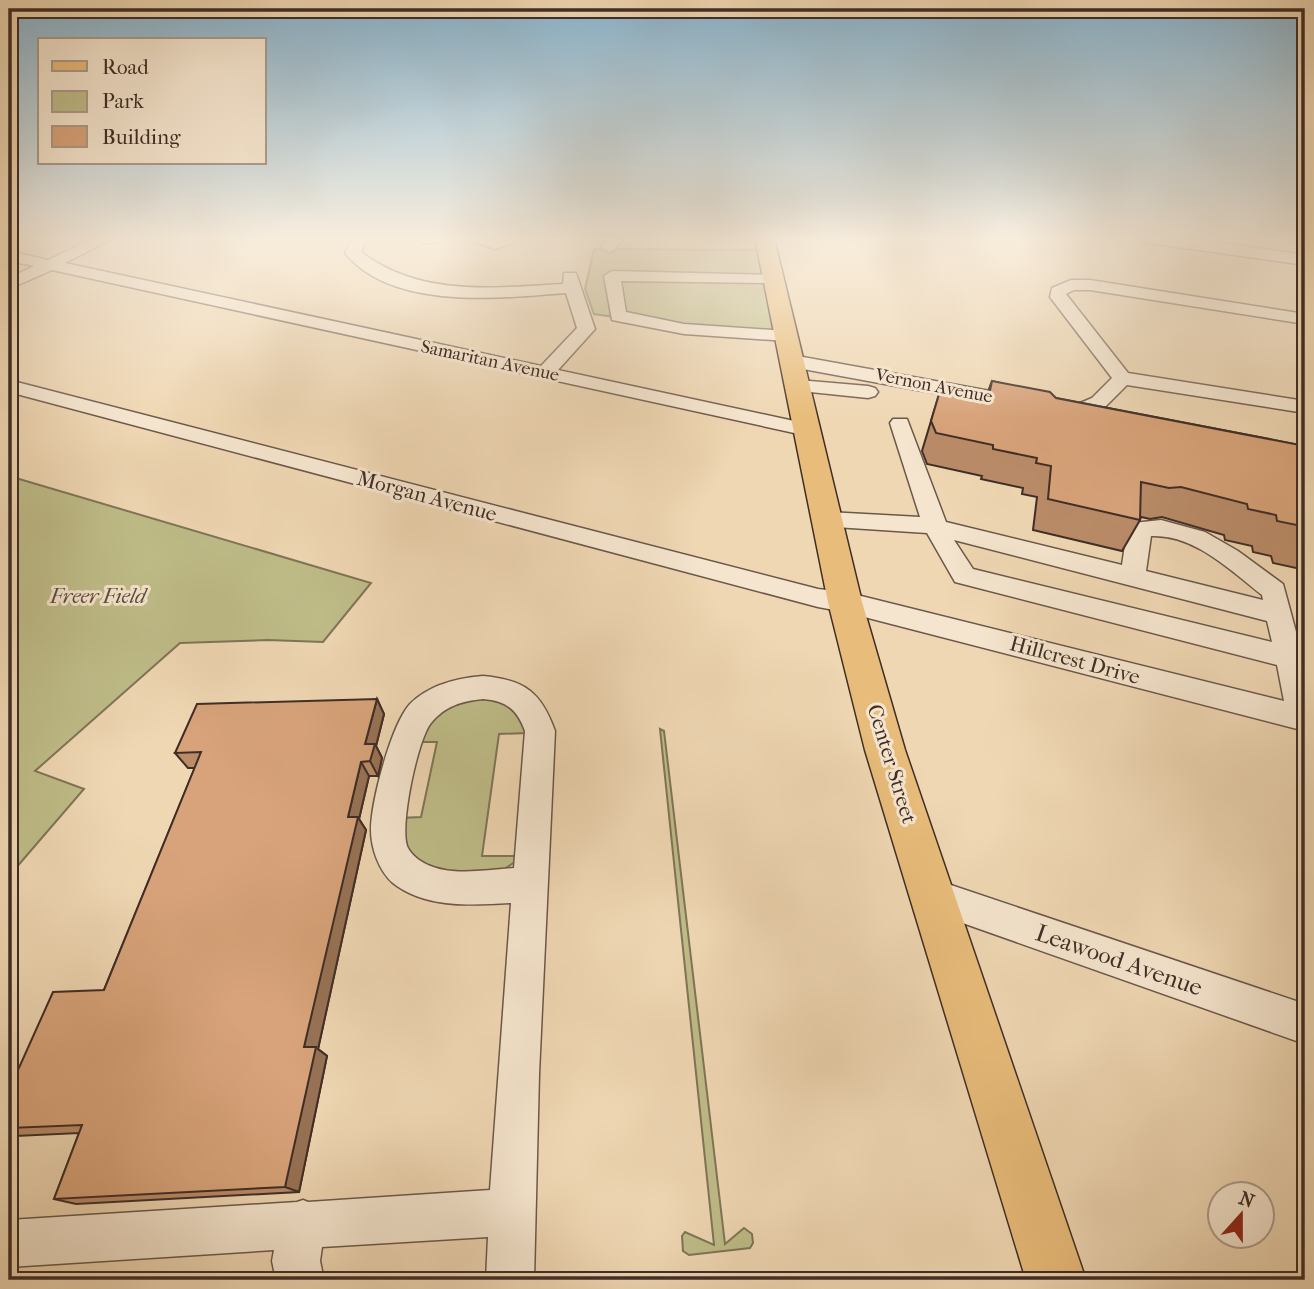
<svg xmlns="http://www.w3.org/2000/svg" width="1314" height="1289" font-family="'IM FELL French Canon',serif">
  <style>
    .green { fill: #bfbd89; stroke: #7f7558; stroke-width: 2 }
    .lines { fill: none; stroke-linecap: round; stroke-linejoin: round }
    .minor-casing { stroke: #6b5849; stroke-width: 3 }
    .major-casing { stroke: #3f2d26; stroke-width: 3 }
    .minor { fill: #f5e5ce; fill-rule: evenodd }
    .major { fill: #e8bc7a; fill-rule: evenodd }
    .wall { fill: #ba8c69; stroke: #3f2d26; stroke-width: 2 }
    .shaded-wall { fill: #977255; stroke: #3f2d26; stroke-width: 2 }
    .building { fill: #d8a37a; stroke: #3f2d26; stroke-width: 2 }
    .labels { text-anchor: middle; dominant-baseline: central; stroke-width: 6; stroke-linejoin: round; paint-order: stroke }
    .far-street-label { font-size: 18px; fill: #3f2d26; stroke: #f5e5ce }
    .street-label { font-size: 21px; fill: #3f2d26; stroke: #f5e5ce }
    .park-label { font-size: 21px; font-style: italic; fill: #594a3a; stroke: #f5e5ce }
    .near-street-label { font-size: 24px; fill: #3f2d26; stroke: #f5e5ce }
  </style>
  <rect width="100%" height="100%" fill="#efd7b3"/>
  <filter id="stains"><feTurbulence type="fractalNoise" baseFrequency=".00286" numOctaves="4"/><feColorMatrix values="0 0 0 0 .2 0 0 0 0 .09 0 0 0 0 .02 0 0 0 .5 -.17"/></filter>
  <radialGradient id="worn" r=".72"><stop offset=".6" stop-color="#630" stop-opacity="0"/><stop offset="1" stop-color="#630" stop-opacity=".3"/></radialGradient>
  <g class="green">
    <path d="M 594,249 L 762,250 L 782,333 L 683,327 L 594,314 L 585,289 Z"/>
    <path d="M 9,476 L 371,583 L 323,642 L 268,640 L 180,643 L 35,771 L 84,789 L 9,876 Z"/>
    <path d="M 477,695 L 510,702 L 528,733 L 499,734 L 482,856 L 515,856 L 516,861 L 499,873 L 435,873 L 403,851 L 400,818 L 421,817 L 437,742 L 418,742 L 440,706 Z"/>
    <path d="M 660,729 L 664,731 L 725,1244 L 744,1228 L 752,1234 L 753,1243 L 750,1248 L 689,1255 L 683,1251 L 682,1236 L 685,1232 L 714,1245 Z"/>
  </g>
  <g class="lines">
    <g class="minor-casing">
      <g id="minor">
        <path d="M 94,238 L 114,238 L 65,263 L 541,366 L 577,328 L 566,293 C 501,298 392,311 345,253 L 353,238 L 368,238 L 361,252 C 420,297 493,288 563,284 L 564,273 L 576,273 L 595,329 L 558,370 L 808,424 L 815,426 L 819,430 L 815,434 L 808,436 L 52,270 L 9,289 L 9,278 L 34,266 L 9,261 L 9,251 L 48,260 Z"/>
        <path d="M 415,238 L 443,238 C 437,245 421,245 415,238 Z"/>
        <path d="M 464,238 L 526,238 L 495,249 Z"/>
        <path d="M 608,238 L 624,238 L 614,250 L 609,252 L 601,247 Z"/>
        <path d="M 1142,238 L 1185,238 L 1305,255 L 1305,265 L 1149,243 Z"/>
        <path d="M 612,271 L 779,275 L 781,278 L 779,281 L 773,283 L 621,281 L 626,312 L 684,324 L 787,331 L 796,336 L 787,341 L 684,334 L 612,320 L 604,276 Z"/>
        <path d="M 1071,280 L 1090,280 L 1305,314 L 1305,324 L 1090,290 L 1074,290 L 1066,294 L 1128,373 L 1305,401 L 1305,413 L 1127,385 L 1106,406 L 1075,419 L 792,367 L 783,361 L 792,355 L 1073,406 L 1092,398 L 1112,378 L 1050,297 L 1052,288 Z"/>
        <path d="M 9,380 L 818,589 L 845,592 L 1284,701 L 1277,665 L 955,582 L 927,533 L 820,526 L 816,520 L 820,514 L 828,512 L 920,517 L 890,423 L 893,419 L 907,419 L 946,522 L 1122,565 L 1127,532 L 1133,523 L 1161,520 L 1205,532 L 1238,551 L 1283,584 L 1305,665 L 1305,731 L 845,612 L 818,607 L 9,392 ZM 1151,536 C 1194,534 1230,570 1262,595 L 1263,600 L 1146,571 ZM 954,540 L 1267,621 L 1272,642 L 973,569 Z"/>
        <path d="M 798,380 L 868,386 L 875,388 L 878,392 L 875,396 L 868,398 L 791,390 L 788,386 L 791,382 Z"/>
        <path d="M 483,676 C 525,680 541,692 555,731 L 539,1074 L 534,1280 L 486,1280 L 488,1237 L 322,1247 L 320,1261 L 324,1280 L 276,1280 L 272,1261 L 274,1250 L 9,1267 L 9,1220 L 297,1202 L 303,1200 L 308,1202 L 490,1190 L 511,903 C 472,905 426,909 393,883 C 379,871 371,848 371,830 C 371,802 391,725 410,704 C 429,685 457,678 483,676 ZM 483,699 C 506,701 517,709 525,731 L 514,868 C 485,870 444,878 419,860 C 415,857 410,852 408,848 C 398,830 418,738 431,723 C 445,706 462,701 483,699 Z"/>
        <path d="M 933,879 L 1305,1004 L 1305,1044 L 920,908 L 915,896 L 920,884 Z"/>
      </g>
    </g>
    <g class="major-casing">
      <path id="major" d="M 755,238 L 774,238 L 862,602 L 905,750 L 1086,1280 L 1026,1280 L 865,750 L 828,602 Z"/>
    </g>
    <use href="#minor" class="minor"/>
    <use href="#major" class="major"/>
  </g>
  <g class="wall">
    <path d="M 992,381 L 1056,398 L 1305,446 L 1305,575 L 1303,575 L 1301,569 L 1273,563 L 1271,556 L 1253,552 L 1252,546 L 1225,540 L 1224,535 L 1162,517 L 1150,519 L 1141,517 L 1140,520 L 1122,551 L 1033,530 L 1037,497 L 1022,494 L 1023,488 L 981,479 L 982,476 L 927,464 L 922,451 L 940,391 L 985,399 Z"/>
    <path d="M 377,699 L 384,714 L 376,746 L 382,758 L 378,776 L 369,776 L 359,819 L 366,830 L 318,1049 L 327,1056 L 299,1192 L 76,1204 L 54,1199 L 79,1133 L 15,1136 L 9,1134 L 9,1090 L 104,990 L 195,768 L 188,768 L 175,753 Z"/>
  </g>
  <g class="shaded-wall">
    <path d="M 377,699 L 384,714 L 376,746 L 382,758 L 378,776 L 370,761 L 365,744 Z"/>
    <path d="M 361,762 L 369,776 L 359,819 L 366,830 L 318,1049 L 327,1056 L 299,1192 L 285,1187 L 304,1047 L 348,817 Z"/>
  </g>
  <g class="building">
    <path d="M 992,381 L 1050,392 L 1056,398 L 1305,446 L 1305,533 L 1298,532 L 1297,525 L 1277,521 L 1276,515 L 1248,509 L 1247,504 L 1181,487 L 1169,488 L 1141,482 L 1140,520 L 1048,499 L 1051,466 L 1036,463 L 1037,458 L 993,449 L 993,445 L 936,433 L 931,421 L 940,391 L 988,400 Z"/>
    <path d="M 377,699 L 365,744 L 375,744 L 370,761 L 361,762 L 348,817 L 358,817 L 304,1047 L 316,1047 L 285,1187 L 54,1199 L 82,1125 L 9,1128 L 9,1090 L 53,992 L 104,990 L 201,752 L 175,753 L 197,704 Z"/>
  </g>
  <linearGradient id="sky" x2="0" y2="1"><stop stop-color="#89b6d2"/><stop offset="0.57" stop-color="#f8eddd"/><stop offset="1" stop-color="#f8eddd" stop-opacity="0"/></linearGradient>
  <rect width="1314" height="419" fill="url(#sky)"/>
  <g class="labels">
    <g class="far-street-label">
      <text transform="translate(490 361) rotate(12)">Samaritan Avenue</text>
      <text transform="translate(934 386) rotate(11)">Vernon Avenue</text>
    </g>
    <g class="street-label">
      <text transform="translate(427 496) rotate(15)">Morgan Avenue</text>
      <text transform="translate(1075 660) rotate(15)">Hillcrest Drive</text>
      <text transform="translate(892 764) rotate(73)">Center Street</text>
    </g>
    <g class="park-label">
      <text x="98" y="596">Freer Field</text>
    </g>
    <g class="near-street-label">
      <text transform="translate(1119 960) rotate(19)">Leawood Avenue</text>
    </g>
  </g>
  <rect width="1314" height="1289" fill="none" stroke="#efd7b3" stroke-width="35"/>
  <rect x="10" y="10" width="1293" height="1268" fill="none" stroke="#3f2d26" stroke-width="3.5"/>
  <rect x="18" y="18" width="1279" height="1254" fill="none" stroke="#3f2d26" stroke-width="2"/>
  <rect x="38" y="38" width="228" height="126" fill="#f5e5ce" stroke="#ac9b8b" stroke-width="2"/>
  <rect x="52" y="61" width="35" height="10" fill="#e8bc7a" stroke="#ac9b8b" stroke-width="2"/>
  <text x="102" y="74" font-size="21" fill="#3f2d26">Road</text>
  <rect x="52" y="91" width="35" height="21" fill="#bfbd89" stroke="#ac9b8b" stroke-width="2"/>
  <text x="102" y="108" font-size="21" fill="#3f2d26">Park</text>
  <rect x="52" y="126" width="35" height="21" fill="#d8a37a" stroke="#ac9b8b" stroke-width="2"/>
  <text x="102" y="144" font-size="21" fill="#3f2d26">Building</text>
  <g transform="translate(1241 1215) rotate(21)"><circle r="33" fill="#f5e5ce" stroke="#ac9b8b" stroke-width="2"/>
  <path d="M0-5L12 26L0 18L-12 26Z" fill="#8f2418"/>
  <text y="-10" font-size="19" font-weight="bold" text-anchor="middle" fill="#3f2d26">N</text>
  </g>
  <rect width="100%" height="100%" filter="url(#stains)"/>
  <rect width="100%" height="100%" fill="url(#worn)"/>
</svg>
